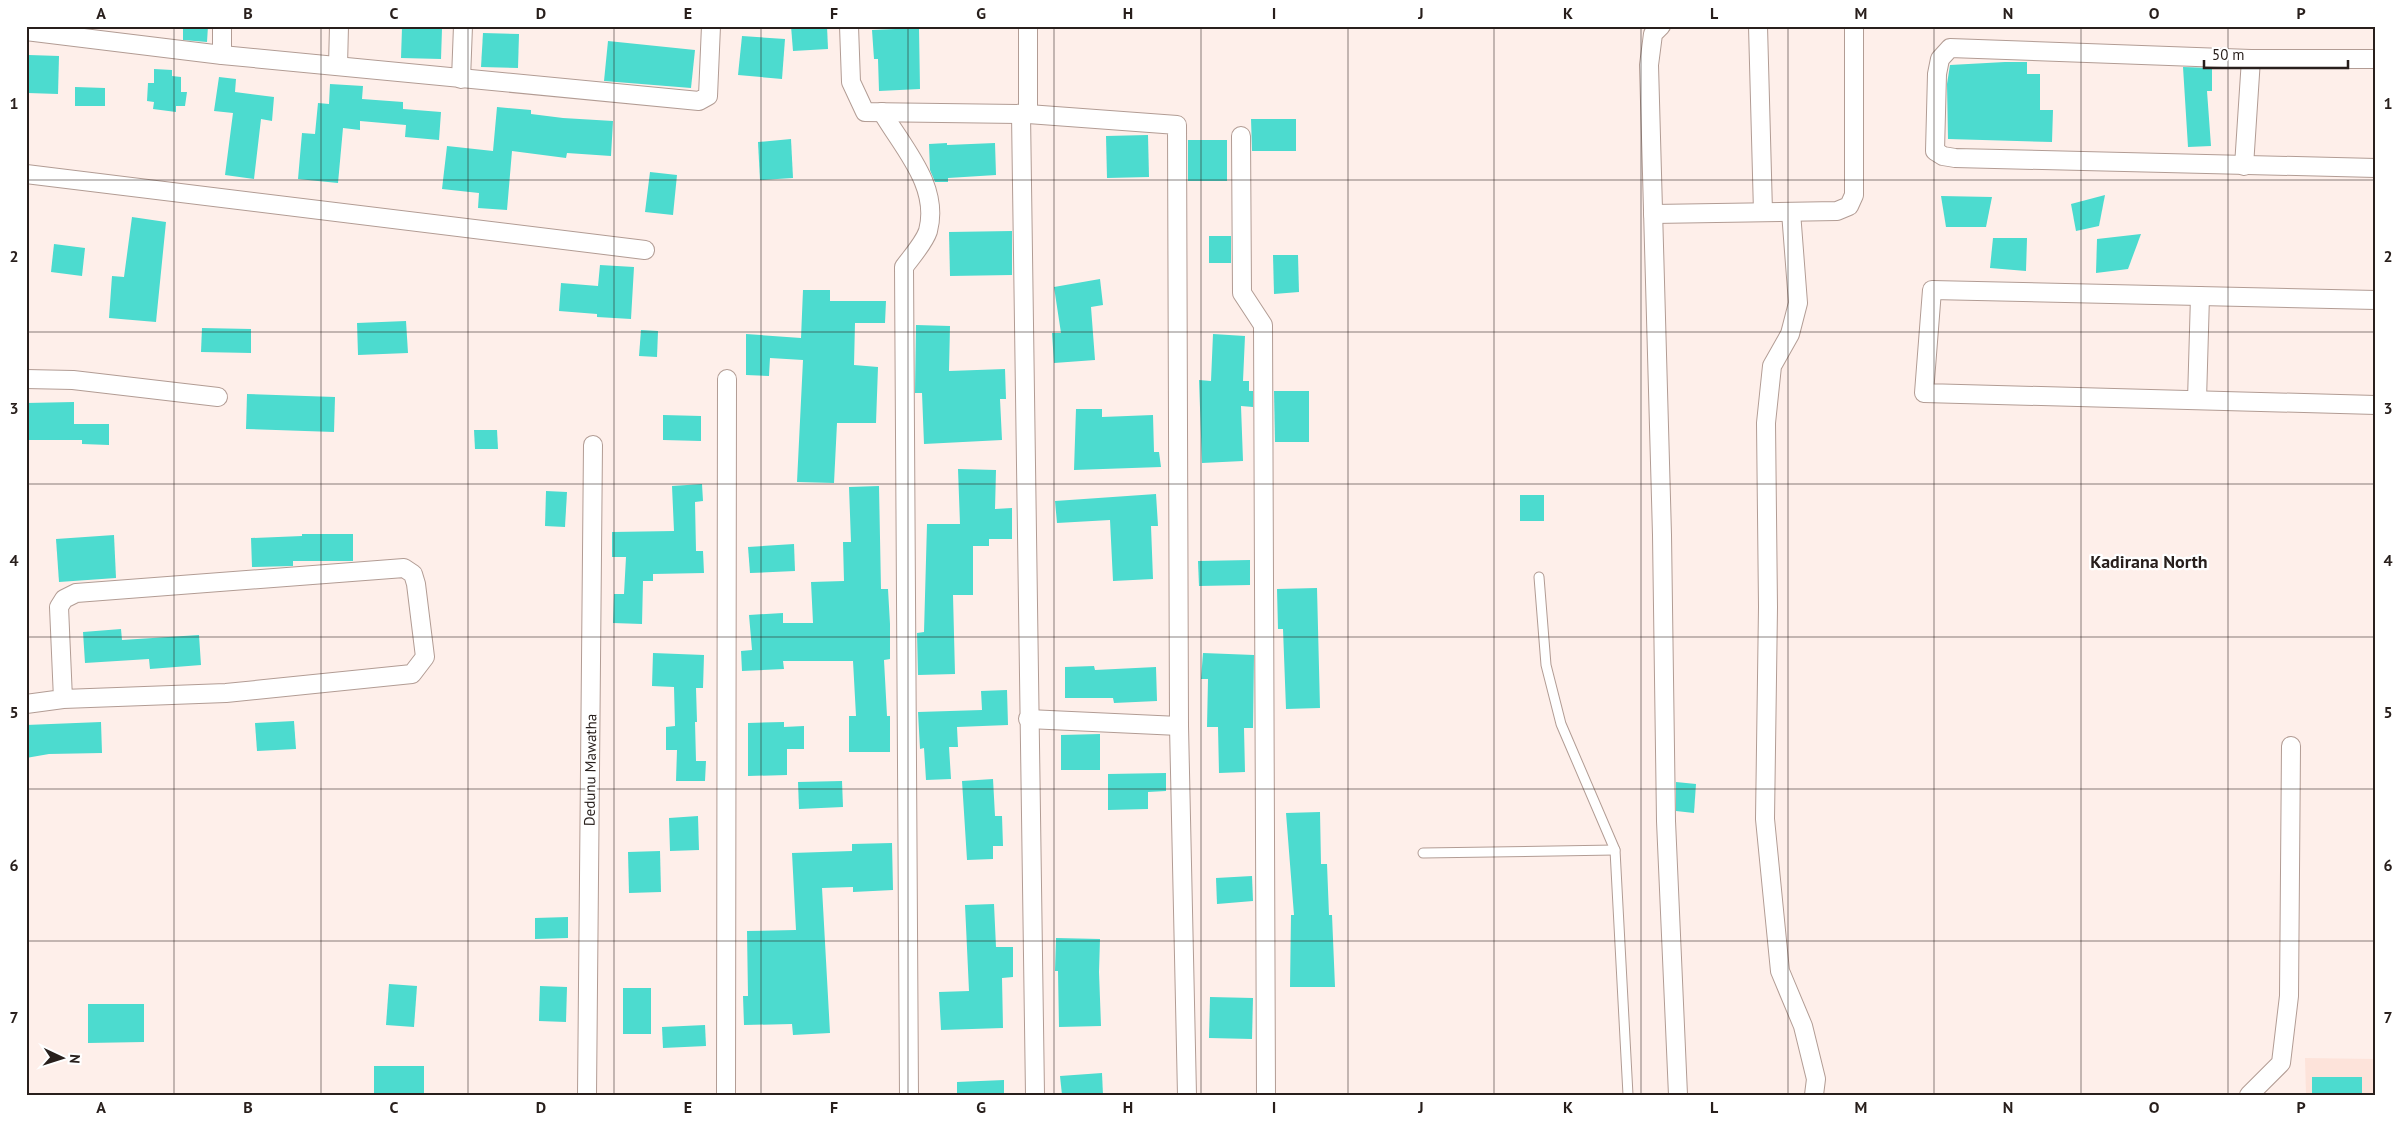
<svg xmlns="http://www.w3.org/2000/svg" width="2402" height="1121" font-family="'PT Sans',sans-serif">
  <style>
    .built { fill: #fde3da }
    .building { fill: #4cdbcf }
    .lines { fill: none; stroke-linecap: round; stroke-linejoin: round }
    .service-casing { stroke: #b29c94; stroke-width: 11 }
    .minor-casing { stroke: #b29c94; stroke-width: 20 }
    .service { stroke: #fff; stroke-width: 9 }
    .minor { stroke: #fff; stroke-width: 18 }
    .grid { fill: none; stroke: #281f1c; stroke-width: 1; stroke-opacity: 0.55 }
    .labels { text-anchor: middle; dominant-baseline: central; stroke-width: 4.5; stroke-linejoin: round; paint-order: stroke }
    .street-label { font-size: 15px; fill: #281f1c; stroke: #fff }
    .quarter-label { font-size: 18px; font-weight: bold; fill: #281f1c; stroke: #fff }
    .neatline { fill: none; stroke: #281f1c; stroke-width: 2 }
    .grid-label { font-size: 16px; text-anchor: middle; font-weight: bold; fill: #281f1c }
  </style>
  <rect width="100%" height="100%" fill="#feefea"/>
  <path class="built" d="M 2305,1058 L 2376,1059 L 2376,1095 L 2306,1095 Z"/>
  <g class="building">
    <path d="M 183,26 L 208,26 L 207,42 L 183,40 Z"/>
    <path d="M 791,26 L 827,26 L 828,49 L 793,51 Z"/>
    <path d="M 402,28 L 442,29 L 441,59 L 401,58 Z"/>
    <path d="M 919,28 L 920,89 L 879,91 L 878,59 L 874,59 L 872,30 Z"/>
    <path d="M 483,33 L 519,34 L 518,68 L 481,67 Z"/>
    <path d="M 742,36 L 785,39 L 782,79 L 738,75 Z"/>
    <path d="M 608,41 L 695,50 L 691,88 L 604,81 Z"/>
    <path d="M 29,55 L 59,56 L 58,94 L 28,93 Z"/>
    <path d="M 2005,62 L 2027,62 L 2027,74 L 2040,74 L 2040,110 L 2053,110 L 2052,142 L 1948,139 L 1947,84 L 1950,65 Z"/>
    <path d="M 2183,67 L 2212,68 L 2212,91 L 2207,91 L 2211,146 L 2188,147 Z"/>
    <path d="M 154,69 L 172,70 L 172,76 L 181,77 L 181,92 L 187,92 L 185,106 L 176,106 L 176,112 L 153,109 L 154,102 L 147,101 L 148,83 L 154,83 Z"/>
    <path d="M 219,77 L 236,79 L 235,92 L 274,97 L 272,121 L 261,119 L 254,179 L 225,175 L 233,113 L 214,111 Z"/>
    <path d="M 330,84 L 363,86 L 362,99 L 403,102 L 403,109 L 441,112 L 439,140 L 405,137 L 406,125 L 360,121 L 360,130 L 343,128 L 338,183 L 298,179 L 302,133 L 315,134 L 318,103 L 329,104 Z"/>
    <path d="M 75,87 L 105,88 L 105,106 L 75,106 Z"/>
    <path d="M 497,107 L 531,110 L 531,114 L 563,118 L 613,121 L 611,156 L 567,153 L 566,158 L 512,151 L 507,210 L 478,208 L 479,193 L 442,189 L 447,146 L 493,151 Z"/>
    <path d="M 1251,119 L 1296,119 L 1296,151 L 1252,151 Z"/>
    <path d="M 1148,135 L 1149,177 L 1107,178 L 1106,136 Z"/>
    <path d="M 791,139 L 793,178 L 760,180 L 758,142 Z"/>
    <rect x="1188" y="140" width="39" height="41"/>
    <path d="M 947,143 L 947,145 L 995,143 L 996,175 L 948,178 L 948,182 L 935,182 L 930,170 L 929,144 Z"/>
    <path d="M 650,172 L 677,175 L 673,215 L 645,212 Z"/>
    <path d="M 2105,195 L 2099,226 L 2076,231 L 2071,204 Z"/>
    <path d="M 1941,196 L 1992,197 L 1986,227 L 1946,227 Z"/>
    <path d="M 132,217 L 166,222 L 156,322 L 109,318 L 112,276 L 124,277 Z"/>
    <path d="M 1012,231 L 1012,275 L 950,276 L 949,232 Z"/>
    <path d="M 2141,234 L 2128,269 L 2096,273 L 2097,239 Z"/>
    <rect x="1209" y="236" width="22" height="27"/>
    <path d="M 1993,238 L 2027,238 L 2026,271 L 1990,268 Z"/>
    <path d="M 54,244 L 85,248 L 82,276 L 51,272 Z"/>
    <path d="M 1273,255 L 1298,255 L 1299,292 L 1274,294 Z"/>
    <path d="M 600,265 L 634,267 L 631,319 L 597,317 L 597,314 L 559,311 L 561,283 L 598,286 Z"/>
    <path d="M 1100,279 L 1103,305 L 1091,307 L 1095,360 L 1054,363 L 1052,333 L 1061,333 L 1054,287 Z"/>
    <path d="M 803,290 L 830,290 L 830,301 L 886,301 L 885,323 L 855,323 L 854,365 L 878,367 L 876,423 L 837,423 L 834,483 L 797,482 L 803,360 L 770,358 L 769,376 L 746,375 L 746,334 L 801,338 Z"/>
    <path d="M 406,321 L 408,353 L 358,355 L 357,323 Z"/>
    <path d="M 916,325 L 950,326 L 949,371 L 1005,369 L 1006,399 L 1000,399 L 1002,440 L 924,444 L 922,393 L 915,393 Z"/>
    <path d="M 202,328 L 251,329 L 251,353 L 201,352 Z"/>
    <path d="M 641,330 L 658,331 L 657,357 L 639,356 Z"/>
    <path d="M 1213,334 L 1245,336 L 1243,381 L 1249,381 L 1249,391 L 1253,391 L 1253,407 L 1241,406 L 1243,461 L 1202,463 L 1199,380 L 1211,381 Z"/>
    <path d="M 1274,391 L 1309,391 L 1309,442 L 1275,442 Z"/>
    <path d="M 247,394 L 335,397 L 334,432 L 246,429 Z"/>
    <path d="M 74,402 L 74,424 L 109,424 L 109,445 L 82,444 L 82,440 L 26,440 L 26,403 Z"/>
    <path d="M 1076,409 L 1102,409 L 1102,417 L 1153,415 L 1154,452 L 1159,452 L 1161,467 L 1074,470 Z"/>
    <path d="M 663,415 L 701,416 L 701,441 L 663,440 Z"/>
    <path d="M 474,430 L 497,430 L 498,449 L 475,449 Z"/>
    <path d="M 958,469 L 996,470 L 995,509 L 1012,508 L 1012,539 L 989,539 L 989,546 L 973,546 L 973,595 L 953,595 L 955,674 L 918,675 L 917,633 L 924,632 L 927,524 L 960,524 Z"/>
    <path d="M 702,484 L 703,501 L 695,502 L 696,551 L 703,551 L 704,573 L 653,574 L 653,581 L 643,581 L 642,624 L 613,623 L 614,594 L 624,594 L 626,557 L 612,557 L 612,532 L 674,531 L 672,486 Z"/>
    <path d="M 879,486 L 881,589 L 888,589 L 890,624 L 890,659 L 884,660 L 887,716 L 890,716 L 890,752 L 849,752 L 849,716 L 856,716 L 853,661 L 783,661 L 784,669 L 742,671 L 741,651 L 752,650 L 749,615 L 783,613 L 783,623 L 813,623 L 811,582 L 844,581 L 843,542 L 851,542 L 849,487 Z"/>
    <path d="M 546,491 L 567,492 L 565,527 L 545,526 Z"/>
    <path d="M 1156,494 L 1158,526 L 1151,526 L 1153,579 L 1113,581 L 1110,520 L 1057,523 L 1055,501 Z"/>
    <rect x="1520" y="495" width="24" height="26"/>
    <path d="M 302,534 L 353,534 L 353,561 L 293,561 L 293,566 L 252,567 L 251,538 L 302,536 Z"/>
    <path d="M 114,535 L 116,578 L 59,582 L 56,539 Z"/>
    <path d="M 794,544 L 795,571 L 750,573 L 748,547 Z"/>
    <path d="M 1250,560 L 1250,585 L 1199,586 L 1198,561 Z"/>
    <path d="M 1317,588 L 1320,708 L 1286,709 L 1283,629 L 1278,629 L 1277,589 Z"/>
    <path d="M 121,629 L 122,640 L 199,635 L 201,665 L 150,669 L 149,659 L 85,663 L 83,632 Z"/>
    <path d="M 653,653 L 704,655 L 703,688 L 696,688 L 697,722 L 695,722 L 696,761 L 706,761 L 705,781 L 676,781 L 677,750 L 666,750 L 666,727 L 675,726 L 674,687 L 652,686 Z"/>
    <path d="M 1203,653 L 1254,655 L 1253,728 L 1244,728 L 1245,772 L 1219,773 L 1218,727 L 1207,727 L 1208,679 L 1201,679 Z"/>
    <path d="M 1094,666 L 1095,670 L 1156,667 L 1157,701 L 1114,703 L 1113,698 L 1065,698 L 1065,667 Z"/>
    <path d="M 1007,690 L 1008,725 L 957,727 L 958,747 L 949,747 L 951,779 L 926,780 L 924,748 L 920,749 L 918,712 L 982,710 L 981,691 Z"/>
    <path d="M 294,721 L 296,749 L 257,751 L 255,723 Z"/>
    <path d="M 101,722 L 102,753 L 49,754 L 26,758 L 26,725 Z"/>
    <path d="M 784,722 L 784,727 L 804,726 L 804,749 L 787,749 L 787,775 L 748,776 L 748,723 Z"/>
    <path d="M 1100,734 L 1100,770 L 1061,770 L 1061,735 Z"/>
    <path d="M 1166,773 L 1166,791 L 1148,792 L 1148,809 L 1108,810 L 1108,774 Z"/>
    <path d="M 993,779 L 995,816 L 1002,816 L 1003,846 L 993,846 L 993,859 L 967,860 L 962,781 Z"/>
    <path d="M 842,781 L 843,807 L 799,809 L 798,782 Z"/>
    <path d="M 1676,782 L 1696,784 L 1694,813 L 1676,811 Z"/>
    <path d="M 1320,812 L 1321,864 L 1327,864 L 1329,915 L 1332,915 L 1335,987 L 1290,987 L 1291,915 L 1294,915 L 1286,813 Z"/>
    <path d="M 698,816 L 699,850 L 670,851 L 669,818 Z"/>
    <path d="M 892,843 L 893,890 L 853,892 L 853,887 L 822,888 L 830,1033 L 793,1035 L 792,1024 L 744,1025 L 743,996 L 748,996 L 747,931 L 796,930 L 792,853 L 852,851 L 852,844 Z"/>
    <path d="M 660,851 L 661,892 L 629,893 L 628,852 Z"/>
    <path d="M 1252,876 L 1253,901 L 1217,904 L 1216,878 Z"/>
    <path d="M 994,904 L 996,947 L 1013,947 L 1013,977 L 1002,978 L 1003,1028 L 941,1030 L 939,992 L 969,991 L 965,905 Z"/>
    <path d="M 568,917 L 568,938 L 535,939 L 535,918 Z"/>
    <path d="M 1056,938 L 1100,939 L 1099,972 L 1101,1026 L 1059,1027 L 1058,971 L 1055,971 Z"/>
    <path d="M 389,984 L 417,986 L 414,1027 L 386,1025 Z"/>
    <path d="M 540,986 L 567,987 L 566,1022 L 539,1021 Z"/>
    <rect x="623" y="988" width="28" height="46"/>
    <path d="M 1210,997 L 1253,998 L 1252,1039 L 1209,1038 Z"/>
    <path d="M 88,1004 L 144,1004 L 144,1042 L 88,1043 Z"/>
    <path d="M 705,1025 L 706,1046 L 663,1048 L 662,1027 Z"/>
    <rect x="374" y="1066" width="50" height="29"/>
    <path d="M 1102,1073 L 1103,1095 L 1062,1095 L 1060,1076 Z"/>
    <rect x="2312" y="1077" width="50" height="18"/>
    <path d="M 1004,1080 L 1004,1095 L 957,1095 L 957,1082 Z"/>
  </g>
  <g class="lines">
    <g class="service-casing">
      <g id="service">
        <path d="M 1539,577 L 1546,665 L 1561,724 L 1615,850 L 1628,1095"/>
        <path d="M 1423,853 L 1615,850"/>
      </g>
    </g>
    <g class="minor-casing">
      <g id="minor">
        <path d="M 849,26 L 851,82 L 865,112 L 1028,114 L 1177,125 L 1179,726 L 1187,1095"/>
        <path d="M 1028,26 L 1028,114"/>
        <path d="M 1661,26 L 1653,34 L 1649,65 L 1662,535 L 1666,821 L 1678,1095"/>
        <path d="M 1758,26 L 1763,212"/>
        <path d="M 26,31 L 222,55 L 699,101 L 708,96 L 711,26"/>
        <path d="M 222,55 L 222,26"/>
        <path d="M 2376,59 L 2251,59 L 1950,48 L 1940,59 L 1937,74 L 1935,151 L 1943,156 L 1955,158 L 2376,168"/>
        <path d="M 338,66 L 339,26"/>
        <path d="M 461,79 L 463,26"/>
        <path d="M 882,112 C 903,148 940,186 928,231 C 924,243 912,256 904,267 L 909,1095"/>
        <path d="M 1021,114 L 1035,1095"/>
        <path d="M 1241,136 L 1242,293 L 1263,325 L 1266,1095"/>
        <path d="M 2244,166 L 2251,59"/>
        <path d="M 26,174 L 645,250"/>
        <path d="M 1791,212 L 1798,303 L 1790,334 L 1772,366 L 1766,423 L 1768,607 L 1765,819 L 1780,971 L 1803,1026 L 1816,1079 L 1814,1095"/>
        <path d="M 1653,214 L 1837,211 L 1849,206 L 1854,195 L 1854,26"/>
        <path d="M 2376,300 L 1932,290 L 1924,393 L 2376,405"/>
        <path d="M 26,379 L 73,380 L 218,397"/>
        <path d="M 2197,400 L 2200,296"/>
        <path d="M 26,704 L 63,699 L 226,693 L 412,674 L 425,657 L 416,584 L 413,574 L 404,568 L 76,593 L 64,599 L 59,607 L 63,699"/>
        <path d="M 1028,719 L 1179,726"/>
        <path d="M 587,1095 L 593,445"/>
        <path d="M 726,1095 L 727,379"/>
        <path d="M 2249,1095 L 2281,1063 L 2289,996 L 2291,746"/>
      </g>
    </g>
    <use href="#service" class="service"/>
    <use href="#minor" class="minor"/>
  </g>
  <path class="grid" d="M 174,26 L 174,1095M 321,26 L 321,1095M 468,26 L 468,1095M 614,26 L 614,1095M 761,26 L 761,1095M 908,26 L 908,1095M 1054,26 L 1054,1095M 1201,26 L 1201,1095M 1348,26 L 1348,1095M 1494,26 L 1494,1095M 1641,26 L 1641,1095M 1788,26 L 1788,1095M 1934,26 L 1934,1095M 2081,26 L 2081,1095M 2228,26 L 2228,1095M 26,180 L 2376,180M 26,332 L 2376,332M 26,484 L 2376,484M 26,637 L 2376,637M 26,789 L 2376,789M 26,941 L 2376,941"/>
  <g class="labels">
    <g class="street-label">
      <text transform="translate(590 770) rotate(-89)">Dedunu Mawatha</text>
    </g>
    <g class="quarter-label">
      <text x="2149" y="561">Kadirana North</text>
    </g>
  </g>
  <rect width="2402" height="1121" fill="none" stroke="#ffffff" stroke-width="55"/>
  <g transform="translate(62 1058) rotate(94)" stroke="#ffffff" stroke-width="4" paint-order="stroke">
  <path d="M0-4L9 19L0 12L-9 19Z" fill="#281f1c"/>
  <text y="-8" font-size="14" font-weight="bold" text-anchor="middle" fill="#281f1c">N</text>
  </g>
  <path d="M2204 60v8h144v-8" fill="none" stroke="#281f1c" stroke-width="2.5"/>
  <text x="2212" y="60" font-size="15" fill="#281f1c" stroke="#ffffff" stroke-width="4" paint-order="stroke">50 m</text>
  <rect x="28" y="28" width="2346" height="1066" class="neatline"/>
  <g class="grid-label">
    <text x="101" y="19">A</text>
    <text x="248" y="19">B</text>
    <text x="394" y="19">C</text>
    <text x="541" y="19">D</text>
    <text x="688" y="19">E</text>
    <text x="834" y="19">F</text>
    <text x="981" y="19">G</text>
    <text x="1128" y="19">H</text>
    <text x="1274" y="19">I</text>
    <text x="1421" y="19">J</text>
    <text x="1568" y="19">K</text>
    <text x="1714" y="19">L</text>
    <text x="1861" y="19">M</text>
    <text x="2008" y="19">N</text>
    <text x="2154" y="19">O</text>
    <text x="2301" y="19">P</text>
    <text x="14" y="109">1</text>
    <text x="2388" y="109">1</text>
    <text x="14" y="262">2</text>
    <text x="2388" y="262">2</text>
    <text x="14" y="414">3</text>
    <text x="2388" y="414">3</text>
    <text x="14" y="566">4</text>
    <text x="2388" y="566">4</text>
    <text x="14" y="718">5</text>
    <text x="2388" y="718">5</text>
    <text x="14" y="871">6</text>
    <text x="2388" y="871">6</text>
    <text x="14" y="1023">7</text>
    <text x="2388" y="1023">7</text>
    <text x="101" y="1113">A</text>
    <text x="248" y="1113">B</text>
    <text x="394" y="1113">C</text>
    <text x="541" y="1113">D</text>
    <text x="688" y="1113">E</text>
    <text x="834" y="1113">F</text>
    <text x="981" y="1113">G</text>
    <text x="1128" y="1113">H</text>
    <text x="1274" y="1113">I</text>
    <text x="1421" y="1113">J</text>
    <text x="1568" y="1113">K</text>
    <text x="1714" y="1113">L</text>
    <text x="1861" y="1113">M</text>
    <text x="2008" y="1113">N</text>
    <text x="2154" y="1113">O</text>
    <text x="2301" y="1113">P</text>
  </g>
</svg>
